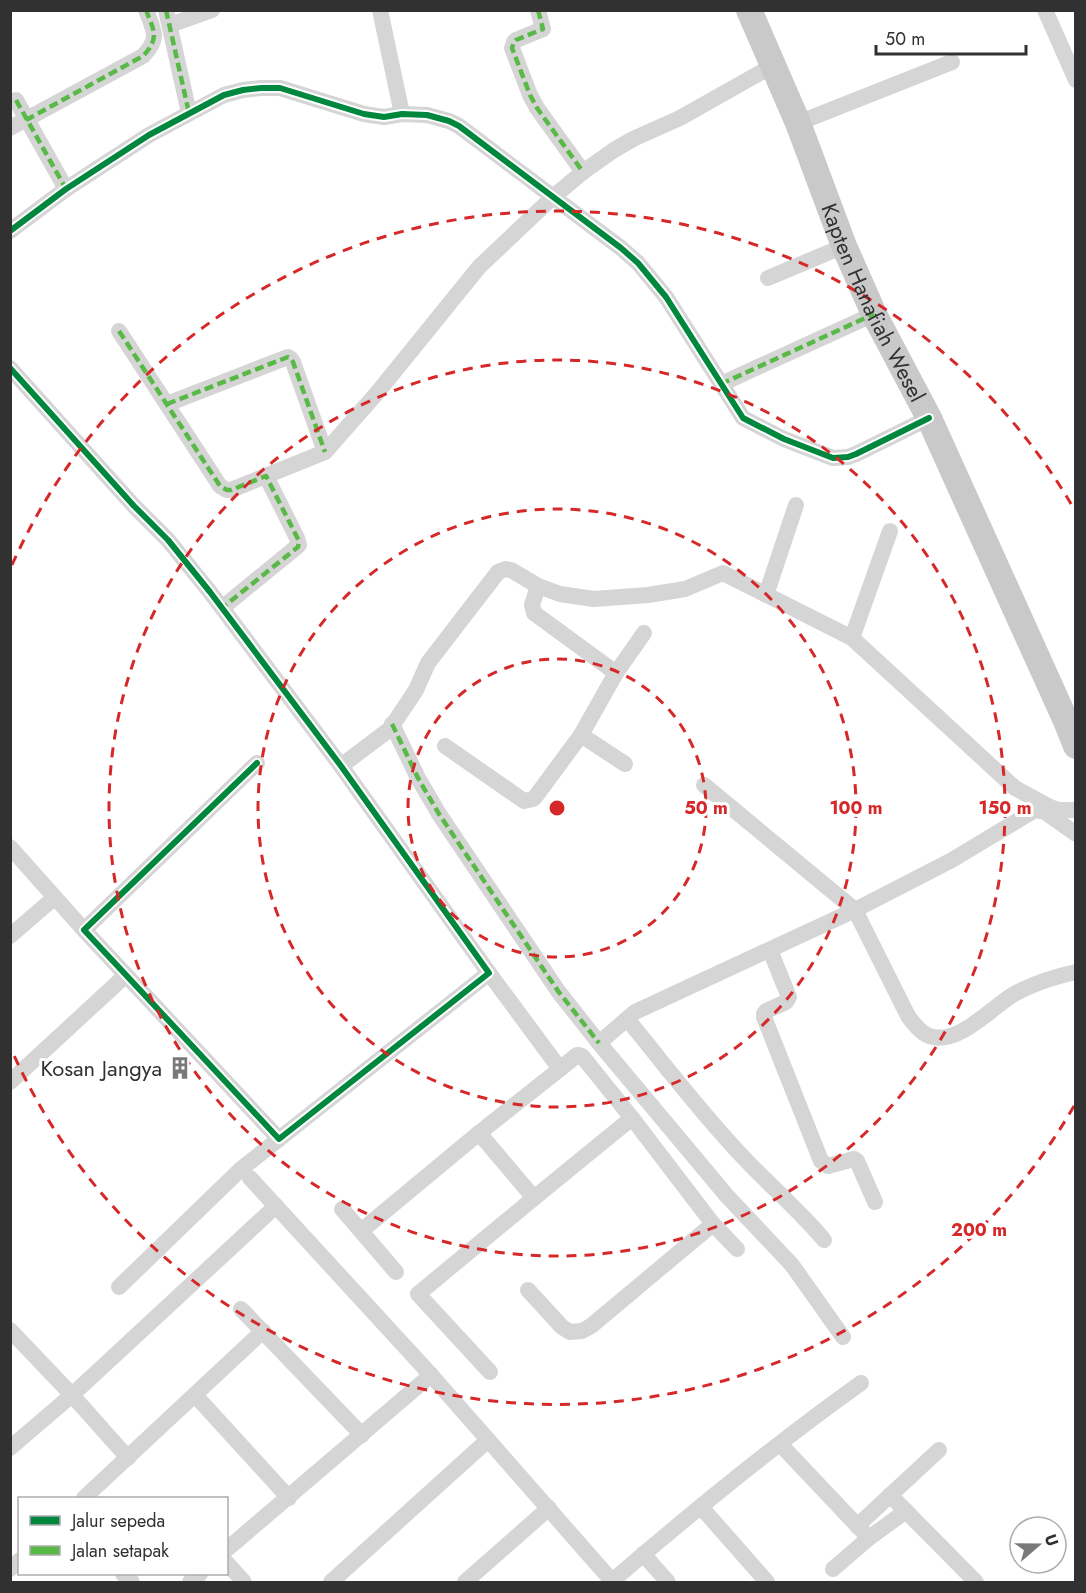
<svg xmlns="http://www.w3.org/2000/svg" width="1086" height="1593" font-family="Jost,sans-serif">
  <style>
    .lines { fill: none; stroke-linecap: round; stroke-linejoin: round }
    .street { stroke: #d5d5d5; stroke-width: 16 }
    .primary { stroke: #c9c9c9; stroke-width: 26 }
    .quiet { stroke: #58b947; stroke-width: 4.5; stroke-dasharray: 9 4.5; stroke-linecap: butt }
    .cycleway-casing { stroke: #fff; stroke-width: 10 }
    .cycleway { stroke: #00873e; stroke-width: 6 }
    .ring { fill: none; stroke: #d62828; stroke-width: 3; stroke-dasharray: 10 8 }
    .labels { text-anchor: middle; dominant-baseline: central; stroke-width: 6; stroke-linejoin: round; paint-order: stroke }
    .street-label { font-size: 22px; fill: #313131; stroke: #fff }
    .poi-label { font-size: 22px; fill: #313131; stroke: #fff; text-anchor: end }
    .centre { fill: #d62828; stroke: #fff; stroke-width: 3 }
    .ring-label { font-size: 18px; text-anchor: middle; font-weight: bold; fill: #d62828; stroke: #fff; stroke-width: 6; stroke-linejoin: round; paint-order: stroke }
  </style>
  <rect width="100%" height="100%" fill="#fff"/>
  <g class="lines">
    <g class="street">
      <path d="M 166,10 L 189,113"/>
      <path d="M 380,10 L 402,114"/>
      <path d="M 538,10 L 543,29 L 516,40 L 514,42 L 512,48 L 530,95 L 537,108 L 583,172"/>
      <path d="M 1045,10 L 1076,80"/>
      <path d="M 170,25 L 212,10"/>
      <path d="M 16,100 L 66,189"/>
      <path d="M 798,123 L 952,62"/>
      <path d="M 10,128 L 143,56 C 160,38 154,31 146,10"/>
      <path d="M 10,231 L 66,189 L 149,135 L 224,95 L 243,90 L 261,88 L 280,88 L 364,114 L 384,117 L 402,114 L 427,115 L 449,121 L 459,126 L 621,248 L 638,263 L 666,297 L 743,418 L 784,439 L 833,458 L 848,457 L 856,454 L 929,418"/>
      <path d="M 768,278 L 844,246"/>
      <path d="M 119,331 L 220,486 L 227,490 L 231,490 L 325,452 L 377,393 L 479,267 L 553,197 L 583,172 L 614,150 L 633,139 L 680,118 L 774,65"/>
      <path d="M 10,368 L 134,506 L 168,540 L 210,592 L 341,766 L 489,973 L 279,1139 L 84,930 L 257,763"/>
      <path d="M 721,384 L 874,314"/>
      <path d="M 167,404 L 288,357 L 291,359 L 293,362 L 325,452"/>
      <path d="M 766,595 L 796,505"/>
      <path d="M 222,608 L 299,545 L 297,538 L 266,476"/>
      <path d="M 852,638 L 890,531"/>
      <path d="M 616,673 L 644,633"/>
      <path d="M 392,724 L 418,778 L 439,814 L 558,991 L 599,1043"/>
      <path d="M 581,735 L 625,764"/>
      <path d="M 445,746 L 524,801 L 533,799 L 536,796 L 581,735 L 616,673 L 534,613 L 532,605 L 538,586"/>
      <path d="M 341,766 L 390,729 L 416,690 L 428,663 L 498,572 L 506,569 L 511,570 L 538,586 L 560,594 L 594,599 L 648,595 L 685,589 L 723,573 L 852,638 L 1015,788 L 1050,807 L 1058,810 L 1076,810"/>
      <path d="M 704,785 L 855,910 L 908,1016 C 913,1023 919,1031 927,1035 C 955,1048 989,1010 1011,996 C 1031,984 1053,977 1076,972"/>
      <path d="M 10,847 L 84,930"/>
      <path d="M 10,936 L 54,898"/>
      <path d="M 770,950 L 789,997 L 786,1002 L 766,1011 L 764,1014 L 764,1017 L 821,1161 L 828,1166 L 854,1159 L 857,1161 L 875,1202"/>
      <path d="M 627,1019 C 665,1065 701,1113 743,1157 C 769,1185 799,1210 824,1240"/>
      <path d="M 10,1082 L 126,975"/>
      <path d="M 632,1118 L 713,1224 L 737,1249"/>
      <path d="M 479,1133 L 534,1198"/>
      <path d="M 250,1178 L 431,1375 L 612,1581"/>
      <path d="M 342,1209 L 396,1272"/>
      <path d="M 361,1231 L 479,1133 L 560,1069 L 489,973"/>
      <path d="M 119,1287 L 241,1169 L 279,1139"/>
      <path d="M 528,1290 L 562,1327 L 570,1332 L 582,1331 L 591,1326 L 713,1224"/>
      <path d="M 241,1309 L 362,1435"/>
      <path d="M 10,1330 L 72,1395 L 128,1458"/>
      <path d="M 843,1337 L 792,1265 L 727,1196 L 599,1043 L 635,1012 L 855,910 L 952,860 L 1035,810 L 1045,812 L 1076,834"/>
      <path d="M 490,1372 L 418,1294 L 534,1198 L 632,1118 L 582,1056 L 579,1055 L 577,1055 L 560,1069"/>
      <path d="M 195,1395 L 289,1498"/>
      <path d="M 780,1444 L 869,1538"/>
      <path d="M 10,1448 L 72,1395 L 276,1206"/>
      <path d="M 890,1495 L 976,1582"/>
      <path d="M 84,1498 L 263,1331"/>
      <path d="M 701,1507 L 767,1582"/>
      <path d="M 857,1526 L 939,1450"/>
      <path d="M 226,1550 L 431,1375"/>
      <path d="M 643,1554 L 668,1582"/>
      <path d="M 226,1562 L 244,1582"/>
      <path d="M 10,1569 L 20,1560"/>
      <path d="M 833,1569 L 869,1538 L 906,1511"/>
      <path d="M 123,1574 L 132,1582"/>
      <path d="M 190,1582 L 200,1574"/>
      <path d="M 331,1582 L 488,1440"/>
      <path d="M 465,1582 L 549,1508"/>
      <path d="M 611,1582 C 691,1513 774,1445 861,1383"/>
    </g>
    <path class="primary" id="s1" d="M 749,10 L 798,123 L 844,246 L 874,314 L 929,418 L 1066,721 L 1076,746"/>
    <g class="quiet">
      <path d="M 166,10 L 189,113"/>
      <path d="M 538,10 L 543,29 L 516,40 L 514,42 L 512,48 L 530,95 L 537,108 L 583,172"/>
      <path d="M 16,100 L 66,189"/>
      <path d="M 26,120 L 143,56 C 160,38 154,31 146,10"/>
      <path d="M 119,331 L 220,486 L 227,490 L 231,490 L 266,476 L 299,541 L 298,547 L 222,608"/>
      <path d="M 721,384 L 874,314"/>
      <path d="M 167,404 L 288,357 L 291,359 L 293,362 L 325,452"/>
      <path d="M 392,724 L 418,778 L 439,814 L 558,991 L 599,1043"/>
    </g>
    <g class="cycleway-casing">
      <g id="cycleway">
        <path d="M 10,231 L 66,189 L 149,135 L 224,95 L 243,90 L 261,88 L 280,88 L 364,114 L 384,117 L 402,114 L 427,115 L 449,121 L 459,126 L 621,248 L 638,263 L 666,297 L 743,418 L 784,439 L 833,458 L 848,457 L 856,454 L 929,418"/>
        <path d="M 10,368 L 134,506 L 168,540 L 210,592 L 341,766 L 489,973 L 279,1139 L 84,930 L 257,763"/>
      </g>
    </g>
    <use href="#cycleway" class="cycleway"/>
  </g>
  <g class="ring">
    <circle cx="557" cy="808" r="149"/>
    <circle cx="557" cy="808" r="299"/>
    <circle cx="557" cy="808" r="448"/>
    <path d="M1074 1106A597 597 0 0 1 12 1051M12 565A597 597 0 0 1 1074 509"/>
  </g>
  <defs>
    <g id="building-bare" transform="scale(1.8)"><path d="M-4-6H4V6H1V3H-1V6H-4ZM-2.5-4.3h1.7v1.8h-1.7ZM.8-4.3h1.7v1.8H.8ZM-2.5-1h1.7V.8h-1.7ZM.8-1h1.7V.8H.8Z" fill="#797979" stroke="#fff" stroke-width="2.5" paint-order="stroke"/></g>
  </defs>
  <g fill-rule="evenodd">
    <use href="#building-bare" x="180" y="1068"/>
  </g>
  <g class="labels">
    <g class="street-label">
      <text stroke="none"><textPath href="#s1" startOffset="318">Kapten Hanafiah Wesel</textPath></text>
    </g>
    <g class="poi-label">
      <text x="162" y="1068">Kosan Jangya</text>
    </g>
  </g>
  <circle cx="557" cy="808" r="9" class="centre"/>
  <g class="ring-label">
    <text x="706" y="814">50 m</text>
    <text x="856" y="814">100 m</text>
    <text x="1005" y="814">150 m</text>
    <text x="979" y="1236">200 m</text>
  </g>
  <rect width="1086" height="1593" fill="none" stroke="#313131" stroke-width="24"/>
  <rect x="18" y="1497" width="210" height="78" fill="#ffffff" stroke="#adadad" stroke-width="1.5"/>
  <rect x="30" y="1516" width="30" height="9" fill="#00873e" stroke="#adadad" stroke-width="1.5"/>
  <text x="72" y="1527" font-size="18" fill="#313131">Jalur sepeda</text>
  <rect x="30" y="1546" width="30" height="9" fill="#58b947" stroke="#adadad" stroke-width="1.5"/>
  <text x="72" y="1557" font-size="18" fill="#313131">Jalan setapak</text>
  <g transform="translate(1038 1545) rotate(70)"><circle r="28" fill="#ffffff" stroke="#adadad" stroke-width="1.5"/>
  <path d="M0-4.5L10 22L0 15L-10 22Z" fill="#797979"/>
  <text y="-9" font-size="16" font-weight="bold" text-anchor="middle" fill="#313131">U</text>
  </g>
  <path d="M876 45v9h150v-9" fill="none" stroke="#313131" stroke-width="3"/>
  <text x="885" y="45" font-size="18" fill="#313131" stroke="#ffffff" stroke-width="4.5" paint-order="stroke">50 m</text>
</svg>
